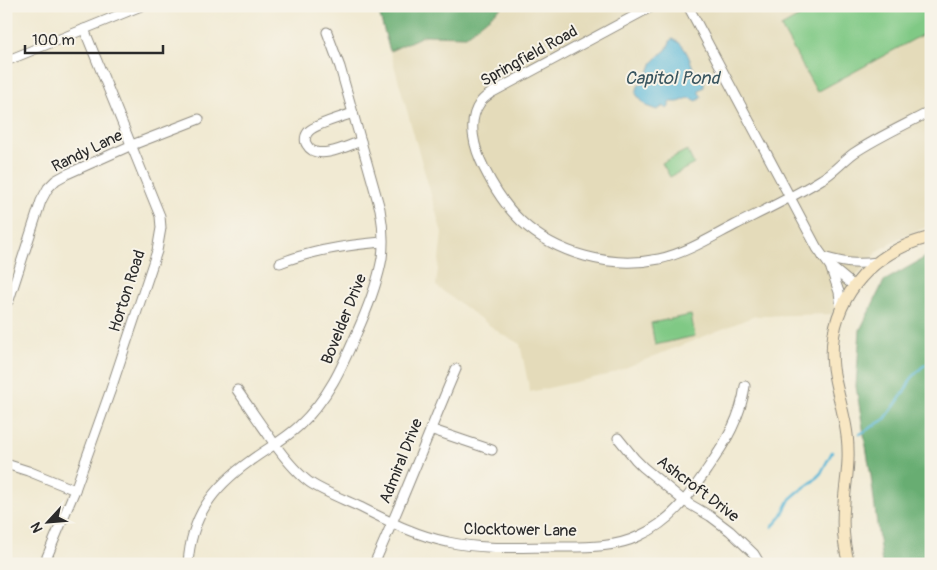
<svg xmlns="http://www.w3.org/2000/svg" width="937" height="570" font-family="Pangolin,sans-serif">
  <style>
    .built { fill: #e4dbba }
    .green { fill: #80c985; stroke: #567a58 }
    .forest { fill: #68ad72; stroke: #4a6c4e }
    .water { fill: #5ab8d8; stroke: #427282 }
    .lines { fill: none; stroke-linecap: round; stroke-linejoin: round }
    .stream { stroke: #5ab8d8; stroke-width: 2.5 }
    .street-casing { stroke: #8e8a7f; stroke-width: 11 }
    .secondary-casing { stroke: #8e8a7f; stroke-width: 13 }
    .street { stroke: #fff; stroke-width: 9 }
    .secondary { stroke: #f8e7c3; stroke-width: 11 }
    .labels { text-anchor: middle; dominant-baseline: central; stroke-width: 4; stroke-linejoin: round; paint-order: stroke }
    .street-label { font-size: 16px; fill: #2b2b2b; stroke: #f7f3e8 }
    .water-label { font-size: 18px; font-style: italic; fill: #39555f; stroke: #f7f3e8 }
  </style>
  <rect width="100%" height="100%" fill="#f7f3e8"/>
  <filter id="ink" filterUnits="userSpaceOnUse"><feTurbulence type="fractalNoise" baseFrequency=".02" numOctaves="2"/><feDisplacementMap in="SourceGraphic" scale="10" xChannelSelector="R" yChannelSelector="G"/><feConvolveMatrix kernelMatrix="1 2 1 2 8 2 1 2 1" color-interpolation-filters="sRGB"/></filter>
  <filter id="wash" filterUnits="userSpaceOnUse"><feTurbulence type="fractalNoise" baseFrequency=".0096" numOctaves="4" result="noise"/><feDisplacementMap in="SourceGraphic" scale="20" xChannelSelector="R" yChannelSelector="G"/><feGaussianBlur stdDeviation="1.12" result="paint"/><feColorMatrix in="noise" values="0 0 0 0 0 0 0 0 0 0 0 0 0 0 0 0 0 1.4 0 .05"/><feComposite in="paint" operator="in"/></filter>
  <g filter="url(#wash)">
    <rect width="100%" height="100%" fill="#f1ead3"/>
    <path class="built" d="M 503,6 L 931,6 L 931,226 L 905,235 L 878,251 L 848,286 L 832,314 L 755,316 L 607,375 L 530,392 L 520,344 L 500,333 L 436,286 L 442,233 L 390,51 L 425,35 L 466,36 Z"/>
    <g class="green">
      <path d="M 819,6 L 924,6 L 931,18 L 931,30 L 817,92 L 781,27 Z"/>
      <path d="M 687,150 L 694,164 L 670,177 L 662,163 Z"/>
      <path d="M 691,315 L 695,336 L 655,345 L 651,323 Z"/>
    </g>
    <g class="forest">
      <path d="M 377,6 L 503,6 L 466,36 L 425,35 L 390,51 Z"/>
      <path d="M 931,256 L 931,564 L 882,564 L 871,476 L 856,386 L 860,330 L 884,281 L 926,257 Z"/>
    </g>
    <path class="water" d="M 673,39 C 688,45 690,64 697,76 L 703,78 L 704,80 L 704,87 L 699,90 L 699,93 L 702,97 L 697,101 C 687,95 687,100 678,102 C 675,102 672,102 669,102 L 669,107 L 667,109 L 664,106 L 657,110 L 646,106 L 636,94 L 638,86 L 644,82 L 647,77 L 653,62 L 661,54 L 666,50 L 671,40 Z"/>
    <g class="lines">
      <g class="stream">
        <path d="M 860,434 L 885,419 L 905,391 L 911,379 L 922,367 L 931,362"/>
        <path d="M 772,527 L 781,517 L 790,499 L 798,492 L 812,482 L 821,473 L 832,452"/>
      </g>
    </g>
  </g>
  <g filter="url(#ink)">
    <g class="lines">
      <g class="street-casing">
        <g id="street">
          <path d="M 653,6 L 491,93 C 487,96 482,99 480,103 C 466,122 475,150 484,168 C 494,188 505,206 521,221 C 556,254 611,269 659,259 C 686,253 710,238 735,225 C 763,211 795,196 822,179 C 834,172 843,161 854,153 C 878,137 905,125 931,111"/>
          <path d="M 688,6 L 817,248 L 830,266 L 854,286"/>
          <path d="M 6,61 L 141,6"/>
          <path d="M 353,113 C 342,117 316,124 309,131 C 305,135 304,141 307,145 C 316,162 348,146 361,141"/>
          <path d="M 823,257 C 844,263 855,265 878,262"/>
          <path d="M 280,263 C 313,250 347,245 382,242"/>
          <path d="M 831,269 L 839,292 L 841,308"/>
          <path d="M 6,303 L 9,300 L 41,201 L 48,188 L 56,180 L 67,174 L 132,145 L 199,119"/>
          <path d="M 237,390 C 247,404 257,419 267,433 C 279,451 292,469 309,482 C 324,492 343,499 360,507 C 388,521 417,536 448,542 C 483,550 522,547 558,547 C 584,547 615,548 639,536 C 672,521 688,497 708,468 C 726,442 741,417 745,386"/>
          <path d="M 430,429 L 492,450"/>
          <path d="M 618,438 L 635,459 L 643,467 L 684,501 L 710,516 L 730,531 L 754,554 L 760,564"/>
          <path d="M 6,464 L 28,471 L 75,490"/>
          <path d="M 44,564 L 75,490 L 111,389 L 157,251 L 161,228 L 160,216 L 84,29"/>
          <path d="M 188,564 C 191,517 212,488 250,461 C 266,449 284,440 299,426 C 331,396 344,362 361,323 C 370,302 378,281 382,258 C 384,242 383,225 380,209 L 340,67 L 327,32"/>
          <path d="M 374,564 C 403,500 428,434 456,369"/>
        </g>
      </g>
      <g class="secondary-casing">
        <path id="secondary" d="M 849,564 C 843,544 842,524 844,503 C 845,486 849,468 848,450 C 848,422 837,396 833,368 C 826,303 869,252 931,237"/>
      </g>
      <use href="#street" class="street"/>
      <use href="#secondary" class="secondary"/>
    </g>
  </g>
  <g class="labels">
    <g class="street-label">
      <text transform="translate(529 56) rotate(-29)">Springfield Road</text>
      <text transform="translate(87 151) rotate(-26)">Randy Lane</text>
      <text transform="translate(127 291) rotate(-72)">Horton Road</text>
      <text transform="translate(344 319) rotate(-68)">Bovelder Drive</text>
      <text transform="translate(401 461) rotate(-68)">Admiral Drive</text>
      <text transform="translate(698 489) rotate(37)">Ashcroft Drive</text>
      <text transform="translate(520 530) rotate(1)">Clocktower Lane</text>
    </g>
    <g class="water-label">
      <text x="672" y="78">Capitol Pond</text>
    </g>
  </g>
  <rect width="937" height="570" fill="none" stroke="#f7f3e8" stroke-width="25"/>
  <g transform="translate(48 522) rotate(244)" stroke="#f7f3e8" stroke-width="4" paint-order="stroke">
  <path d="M0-4L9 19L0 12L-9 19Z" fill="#2b2b2b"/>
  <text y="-8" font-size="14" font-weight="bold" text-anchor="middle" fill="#2b2b2b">N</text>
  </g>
  <path d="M25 45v8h138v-8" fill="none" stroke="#2b2b2b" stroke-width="2.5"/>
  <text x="32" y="45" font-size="15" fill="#2b2b2b" stroke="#f7f3e8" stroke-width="4" paint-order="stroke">100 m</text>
</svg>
